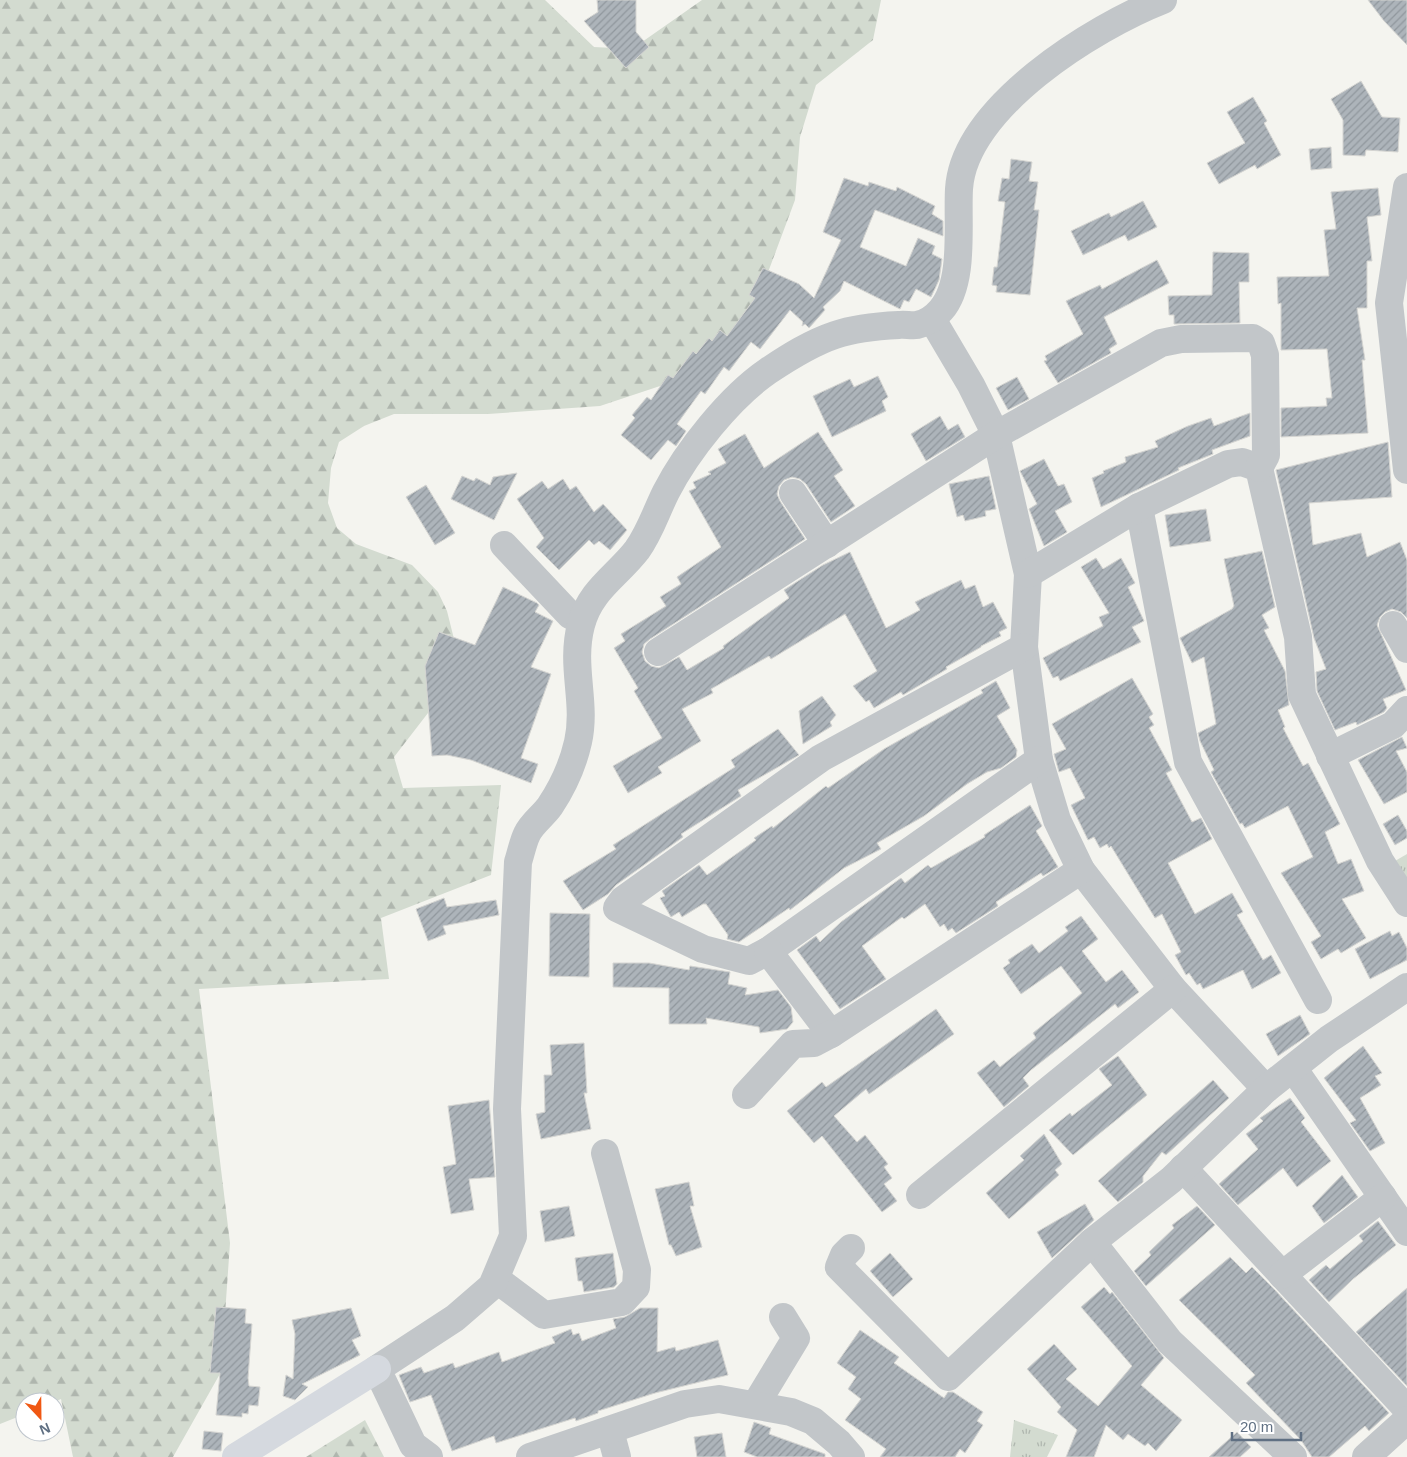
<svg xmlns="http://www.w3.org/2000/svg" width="1407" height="1457" font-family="Arial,sans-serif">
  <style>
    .forest { fill: url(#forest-firs) }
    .park { fill: url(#park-tufts) }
    .building { fill: url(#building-hatch); stroke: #d5d5d2 }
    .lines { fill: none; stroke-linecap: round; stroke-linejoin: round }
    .street { stroke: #c2c6c9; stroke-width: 28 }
    .secondary { stroke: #d5d9df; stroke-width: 28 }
  </style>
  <defs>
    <pattern id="forest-firs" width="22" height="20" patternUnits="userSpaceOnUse" patternTransform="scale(1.25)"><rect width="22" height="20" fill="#d3dbd0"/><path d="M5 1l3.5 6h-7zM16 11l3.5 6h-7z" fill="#afb6ae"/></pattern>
    <pattern id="park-tufts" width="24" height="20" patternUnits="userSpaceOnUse" patternTransform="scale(1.25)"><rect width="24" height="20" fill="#d3dbd0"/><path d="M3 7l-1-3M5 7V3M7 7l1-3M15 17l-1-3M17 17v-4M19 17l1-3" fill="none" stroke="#afb6ae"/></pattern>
    <pattern id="building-hatch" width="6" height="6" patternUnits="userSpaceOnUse" patternTransform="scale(1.25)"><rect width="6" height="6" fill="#adb4ba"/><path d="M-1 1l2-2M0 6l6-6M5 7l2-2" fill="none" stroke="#90979d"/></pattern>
  </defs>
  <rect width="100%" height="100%" fill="#f4f4ef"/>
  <g class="forest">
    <path d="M 0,0 L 545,0 L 594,47 L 632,49 L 702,0 L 881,0 L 873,40 L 816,85 L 800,137 L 795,200 L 764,283 L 726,349 L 669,383 L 600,406 L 488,414 L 394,414 L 364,426 L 339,442 L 331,468 L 328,503 L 337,528 L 356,544 L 412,565 L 438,592 L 447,611 L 454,639 L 446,675 L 428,713 L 394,757 L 403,788 L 501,785 L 491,875 L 381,918 L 389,979 L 199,989 L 230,1243 L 221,1372 L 173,1457 L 73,1457 L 61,1399 L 54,1402 L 25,1402 L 25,1414 L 0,1424 Z"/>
    <path d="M 365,1420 L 384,1457 L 306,1457 Z"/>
  </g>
  <g class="park">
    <path d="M 1407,854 L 1407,880 L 1395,861 Z"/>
    <path d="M 1014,1420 L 1058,1435 L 1047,1457 L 1010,1457 Z"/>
  </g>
  <g class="building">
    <path d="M 597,0 L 636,0 L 636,32 L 649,47 L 626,68 L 584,21 L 598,12 Z"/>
    <path d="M 1368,0 L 1407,0 L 1407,45 L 1384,21 Z"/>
    <path d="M 1361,81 L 1382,117 L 1400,118 L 1398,152 L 1366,150 L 1365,156 L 1343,155 L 1343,120 L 1331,99 Z"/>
    <path d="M 1253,97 L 1267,121 L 1264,123 L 1281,155 L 1257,169 L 1255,165 L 1219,184 L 1207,163 L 1245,143 L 1227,112 Z"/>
    <path d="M 1331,147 L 1332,168 L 1311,170 L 1309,149 Z"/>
    <path d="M 1011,159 L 1032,162 L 1029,181 L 1038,182 L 1034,210 L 1039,210 L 1030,295 L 996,292 L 997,286 L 992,285 L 994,267 L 997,267 L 1005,202 L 998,201 L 1002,178 L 1009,179 Z"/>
    <path d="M 844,178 L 868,186 L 869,182 L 896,191 L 897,187 L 935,206 L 932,214 L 943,221 L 943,236 L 875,210 L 860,247 L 906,266 L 918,238 L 935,246 L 932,254 L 942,259 L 939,280 L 931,297 L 916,289 L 909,302 L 904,300 L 900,309 L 844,281 L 840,291 L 823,307 L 825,310 L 809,328 L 805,324 L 802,326 L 803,322 L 790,310 L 760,349 L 751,342 L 729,371 L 724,367 L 705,394 L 701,391 L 677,424 L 686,431 L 676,446 L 668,440 L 651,460 L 621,435 L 635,418 L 632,415 L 647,397 L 651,400 L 668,375 L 673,378 L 693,351 L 696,354 L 709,338 L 712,341 L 720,330 L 727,336 L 755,298 L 749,295 L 763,268 L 799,284 L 814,298 L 841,240 L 823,232 Z"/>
    <path d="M 1378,188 L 1381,215 L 1367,217 L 1372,261 L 1367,261 L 1367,308 L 1357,308 L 1365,360 L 1362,360 L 1368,433 L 1281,437 L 1281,408 L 1327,406 L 1326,398 L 1332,398 L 1327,349 L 1281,350 L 1281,303 L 1278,304 L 1277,277 L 1329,276 L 1324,230 L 1336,229 L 1331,192 Z"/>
    <path d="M 1143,201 L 1157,227 L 1128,241 L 1125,235 L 1083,255 L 1071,231 L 1109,213 L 1111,217 Z"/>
    <path d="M 1213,252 L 1249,253 L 1249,282 L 1239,282 L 1240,323 L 1174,324 L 1174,315 L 1169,315 L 1168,296 L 1212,295 Z"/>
    <path d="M 1157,260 L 1169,283 L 1104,317 L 1117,344 L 1109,349 L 1111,353 L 1058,383 L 1044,361 L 1047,360 L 1045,356 L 1083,334 L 1066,301 L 1100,285 L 1102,289 Z"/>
    <path d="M 878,376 L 888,397 L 882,401 L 886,411 L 832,437 L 813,396 L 850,379 L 854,387 Z"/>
    <path d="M 1017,377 L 1029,399 L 1008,410 L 996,388 Z"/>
    <path d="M 1250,413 L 1250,436 L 1212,450 L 1213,454 L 1178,468 L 1179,470 L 1101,507 L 1092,478 L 1104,473 L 1103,471 L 1126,462 L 1125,457 L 1158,447 L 1155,441 L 1188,426 L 1211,418 L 1214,426 Z"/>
    <path d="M 940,416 L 948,430 L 958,424 L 965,437 L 926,461 L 911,434 Z"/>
    <path d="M 818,432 L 843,470 L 834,476 L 855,506 L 831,522 L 806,484 L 800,479 L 792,477 L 784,480 L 779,486 L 777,494 L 780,501 L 805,539 L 650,639 L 644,644 L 642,652 L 645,661 L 651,666 L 659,668 L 679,657 L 687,670 L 724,648 L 723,646 L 789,598 L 784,590 L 823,565 L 850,552 L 886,628 L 920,610 L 915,602 L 961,580 L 965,589 L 975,585 L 983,607 L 993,602 L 1007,628 L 999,632 L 1001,636 L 981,646 L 981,647 L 946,667 L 947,669 L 903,695 L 901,692 L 874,708 L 869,700 L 866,702 L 853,686 L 877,671 L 845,614 L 771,659 L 769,656 L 711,689 L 713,693 L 682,709 L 701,741 L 658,767 L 662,773 L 628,793 L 613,766 L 662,738 L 634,691 L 638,688 L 614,648 L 625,641 L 621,634 L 666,606 L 660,597 L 681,584 L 677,577 L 721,547 L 689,491 L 696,488 L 693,482 L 711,474 L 708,472 L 726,463 L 718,449 L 745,434 L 764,468 Z"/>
    <path d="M 1388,442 L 1392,497 L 1309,503 L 1313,545 L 1361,533 L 1367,557 L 1400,542 L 1407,560 L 1407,618 L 1401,612 L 1392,609 L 1385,612 L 1380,617 L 1377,625 L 1406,690 L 1383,699 L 1387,708 L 1384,712 L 1357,725 L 1356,722 L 1335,730 L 1317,691 L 1316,672 L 1326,669 L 1314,638 L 1276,470 Z"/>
    <path d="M 1044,459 L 1058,486 L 1064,484 L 1072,502 L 1055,511 L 1067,532 L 1044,546 L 1029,509 L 1037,504 L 1020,471 Z"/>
    <path d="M 517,473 L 494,520 L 451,499 L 462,476 L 474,481 L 476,478 L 490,485 L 493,477 Z"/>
    <path d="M 989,476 L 996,509 L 985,511 L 986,516 L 965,521 L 963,515 L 957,517 L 949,484 Z"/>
    <path d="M 563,479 L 570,490 L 576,486 L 594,512 L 603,504 L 627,530 L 610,550 L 599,541 L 594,545 L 589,540 L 559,570 L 536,547 L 544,538 L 517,499 L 542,481 L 548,489 Z"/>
    <path d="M 426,485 L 455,533 L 435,545 L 406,497 Z"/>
    <path d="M 1206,509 L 1211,541 L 1170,547 L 1165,515 Z"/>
    <path d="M 1262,551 L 1275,607 L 1262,615 L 1269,628 L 1264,630 L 1285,671 L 1289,705 L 1278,710 L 1285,727 L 1283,728 L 1303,766 L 1308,763 L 1340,824 L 1325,832 L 1338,864 L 1351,859 L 1364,891 L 1342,899 L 1366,938 L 1341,953 L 1338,949 L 1321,959 L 1311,942 L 1321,936 L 1281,873 L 1313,857 L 1288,806 L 1245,828 L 1242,823 L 1240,824 L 1211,772 L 1214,770 L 1200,741 L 1198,733 L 1216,724 L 1204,657 L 1192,663 L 1180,638 L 1232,609 L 1234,606 L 1224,559 Z"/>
    <path d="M 1096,558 L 1103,569 L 1121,558 L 1135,583 L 1128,587 L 1144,621 L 1132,627 L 1141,642 L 1060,681 L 1058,676 L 1053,678 L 1043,658 L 1103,626 L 1099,617 L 1109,613 L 1081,567 Z"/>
    <path d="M 503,587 L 537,603 L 539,605 L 535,612 L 553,621 L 531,667 L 551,674 L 521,758 L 538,764 L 531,783 L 471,760 L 447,755 L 432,756 L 425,666 L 439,632 L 475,645 Z"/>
    <path d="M 1132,678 L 1153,714 L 1149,717 L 1154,725 L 1149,728 L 1172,770 L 1166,773 L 1192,822 L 1201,818 L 1212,839 L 1168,863 L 1195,914 L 1232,893 L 1243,912 L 1237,915 L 1263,960 L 1271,955 L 1281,973 L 1252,989 L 1243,970 L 1203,989 L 1200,983 L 1197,985 L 1189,973 L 1186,975 L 1175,955 L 1181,952 L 1162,914 L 1155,918 L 1111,846 L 1109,848 L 1107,844 L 1100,848 L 1094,837 L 1088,840 L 1071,805 L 1085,798 L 1070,768 L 1059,772 L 1054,754 L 1066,749 L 1052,724 Z"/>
    <path d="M 996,681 L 1010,708 L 997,716 L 1017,750 L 1016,757 L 1001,768 L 987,772 L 967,784 L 924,816 L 877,843 L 881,849 L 844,868 L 790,910 L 789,908 L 739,942 L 727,939 L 728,935 L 706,904 L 703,904 L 682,917 L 679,912 L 671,917 L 660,898 L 665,896 L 662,891 L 699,865 L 707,875 L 756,840 L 754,838 L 772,826 L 773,828 L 826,786 L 828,788 L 884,749 L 983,693 L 981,690 Z"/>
    <path d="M 822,696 L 836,715 L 830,722 L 832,726 L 803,744 L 799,711 Z"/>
    <path d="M 778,729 L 799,755 L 738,790 L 741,796 L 681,834 L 683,837 L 616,885 L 608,894 L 583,910 L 563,881 L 616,849 L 613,845 L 735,767 L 731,760 Z"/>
    <path d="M 1402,737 L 1407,748 L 1396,751 L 1407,772 L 1407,792 L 1384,804 L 1358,760 Z"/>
    <path d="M 1030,805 L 1042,826 L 1036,831 L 1058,867 L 1043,876 L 1041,873 L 996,902 L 998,906 L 956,933 L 952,928 L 948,931 L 944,924 L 940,927 L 925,904 L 904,919 L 902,917 L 862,946 L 886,979 L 840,1009 L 797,950 L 816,936 L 820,942 L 841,922 L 901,878 L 905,883 L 928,865 L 931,868 L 985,837 L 984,835 Z"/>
    <path d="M 1398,815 L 1407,831 L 1407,838 L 1395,845 L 1383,824 Z"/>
    <path d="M 444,898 L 447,907 L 496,900 L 499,915 L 443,926 L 446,934 L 428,941 L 416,909 Z"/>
    <path d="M 550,913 L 590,914 L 589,977 L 549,976 Z"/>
    <path d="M 1081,916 L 1098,939 L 1082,951 L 1106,982 L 1122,970 L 1139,992 L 1118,1008 L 1115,1004 L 1031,1070 L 1023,1078 L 1029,1086 L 1004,1107 L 977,1073 L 994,1060 L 1000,1067 L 1036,1038 L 1033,1033 L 1082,993 L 1061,966 L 1021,994 L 1003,968 L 1010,963 L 1008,960 L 1032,944 L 1039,953 L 1068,931 L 1065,927 Z"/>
    <path d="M 1390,931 L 1392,936 L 1399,932 L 1407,948 L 1407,960 L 1370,979 L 1355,949 Z"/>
    <path d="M 613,963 L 649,963 L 689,970 L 690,966 L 730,972 L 728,984 L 747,988 L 745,995 L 778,990 L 791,1007 L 793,1022 L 787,1029 L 760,1033 L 759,1027 L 706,1018 L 707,1024 L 669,1024 L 669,988 L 613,987 Z"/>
    <path d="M 936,1009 L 954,1034 L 869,1094 L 866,1089 L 834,1116 L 857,1142 L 865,1135 L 888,1164 L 884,1167 L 892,1178 L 884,1184 L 897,1201 L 882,1212 L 822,1136 L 814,1143 L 787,1111 L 822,1082 L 826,1087 Z"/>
    <path d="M 1300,1015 L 1310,1034 L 1278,1056 L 1266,1034 Z"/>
    <path d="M 584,1043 L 587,1093 L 584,1093 L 591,1129 L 541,1139 L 536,1114 L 545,1112 L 544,1075 L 552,1075 L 550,1045 Z"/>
    <path d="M 1363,1046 L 1382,1073 L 1375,1076 L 1381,1085 L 1360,1098 L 1385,1143 L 1370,1151 L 1350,1123 L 1356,1120 L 1324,1078 Z"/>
    <path d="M 1118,1056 L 1147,1095 L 1073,1155 L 1049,1130 L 1070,1113 L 1072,1116 L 1112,1085 L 1099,1069 Z"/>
    <path d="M 1213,1080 L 1229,1098 L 1166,1155 L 1162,1152 L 1143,1176 L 1143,1182 L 1118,1202 L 1098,1181 Z"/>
    <path d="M 1290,1098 L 1305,1118 L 1301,1122 L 1331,1161 L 1297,1187 L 1283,1168 L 1238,1205 L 1219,1184 L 1258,1149 L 1246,1134 L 1263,1121 L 1260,1118 Z"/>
    <path d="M 489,1100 L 495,1177 L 469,1179 L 474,1210 L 451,1214 L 443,1167 L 456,1164 L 448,1106 Z"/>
    <path d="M 1044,1134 L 1062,1164 L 1055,1170 L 1059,1175 L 1009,1219 L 986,1193 L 1024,1160 L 1020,1156 Z"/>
    <path d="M 1342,1175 L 1358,1197 L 1324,1223 L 1312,1206 Z"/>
    <path d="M 689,1182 L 694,1206 L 690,1206 L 702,1247 L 676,1256 L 671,1245 L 669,1245 L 655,1189 Z"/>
    <path d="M 1085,1204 L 1094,1220 L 1052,1258 L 1037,1232 Z"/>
    <path d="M 569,1206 L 575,1236 L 545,1242 L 540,1211 Z"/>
    <path d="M 1197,1206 L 1215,1225 L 1146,1286 L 1134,1271 L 1151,1255 L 1149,1252 L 1174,1228 L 1172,1225 Z"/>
    <path d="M 1378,1221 L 1396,1245 L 1353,1279 L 1329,1302 L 1309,1280 L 1326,1265 L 1330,1269 L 1363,1241 L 1359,1236 Z"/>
    <path d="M 613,1253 L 617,1284 L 614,1287 L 584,1292 L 582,1281 L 578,1281 L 575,1258 Z"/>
    <path d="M 890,1253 L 913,1279 L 893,1297 L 870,1271 Z"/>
    <path d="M 1230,1257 L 1246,1273 L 1252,1267 L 1274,1289 L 1389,1413 L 1369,1431 L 1365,1426 L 1329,1457 L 1312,1457 L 1301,1440 L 1246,1383 L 1255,1375 L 1179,1300 Z"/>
    <path d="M 1104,1287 L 1110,1294 L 1112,1292 L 1164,1358 L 1141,1385 L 1182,1420 L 1156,1451 L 1148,1443 L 1145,1446 L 1128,1434 L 1123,1440 L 1106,1425 L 1094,1457 L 1066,1457 L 1077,1430 L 1057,1412 L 1061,1407 L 1027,1369 L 1054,1344 L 1077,1369 L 1066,1379 L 1098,1406 L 1132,1366 L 1081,1307 Z"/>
    <path d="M 1407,1288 L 1407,1386 L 1356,1332 Z"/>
    <path d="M 216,1307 L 246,1309 L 245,1323 L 252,1324 L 248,1378 L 249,1386 L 260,1387 L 258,1406 L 249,1405 L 248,1414 L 242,1413 L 242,1417 L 216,1415 L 220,1373 L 210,1373 Z"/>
    <path d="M 351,1308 L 361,1336 L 352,1340 L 360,1355 L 302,1384 L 308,1387 L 295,1400 L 283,1396 L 286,1375 L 293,1379 L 295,1334 L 292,1320 Z"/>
    <path d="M 640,1308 L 658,1308 L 657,1352 L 675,1347 L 676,1351 L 718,1340 L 728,1375 L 655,1393 L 598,1411 L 598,1413 L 576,1421 L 575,1418 L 496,1443 L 494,1436 L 452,1451 L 431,1395 L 410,1402 L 399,1375 L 421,1367 L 424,1373 L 453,1363 L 455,1368 L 499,1352 L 502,1362 L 555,1343 L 552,1337 L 571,1329 L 573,1335 L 579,1333 L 582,1341 L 616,1328 L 613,1319 L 625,1317 Z"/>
    <path d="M 860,1330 L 899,1357 L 894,1363 L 944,1398 L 948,1392 L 953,1392 L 983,1412 L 977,1421 L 983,1425 L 965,1453 L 960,1449 L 955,1457 L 880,1457 L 886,1449 L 845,1420 L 861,1399 L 848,1389 L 856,1377 L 837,1363 Z"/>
    <path d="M 754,1422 L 771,1428 L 769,1434 L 825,1454 L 825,1457 L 757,1457 L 744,1452 Z"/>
    <path d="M 204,1431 L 223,1433 L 221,1451 L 202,1449 Z"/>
    <path d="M 1237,1432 L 1251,1447 L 1240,1457 L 1209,1457 Z"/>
    <path d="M 722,1433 L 726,1457 L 697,1457 L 694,1437 Z"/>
  </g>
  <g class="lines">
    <g class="street">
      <path d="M 1407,187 L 1389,303 L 1407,470"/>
      <path d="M 932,319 L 971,385 L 996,435 L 1028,574 L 1024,647 L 1039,760 L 1057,820 L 1081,870 L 1173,989 L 1266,1089"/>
      <path d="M 793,493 L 827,544"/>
      <path d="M 1139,507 L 1188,762 L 1318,1000"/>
      <path d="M 504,545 L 570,615 L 582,620"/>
      <path d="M 1028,574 L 1139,507 L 1228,464 L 1242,462 L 1259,468 L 1298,637 L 1302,695 L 1380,861 L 1407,903"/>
      <path d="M 1393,625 L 1407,649"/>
      <path d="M 1024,647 L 821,758 L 623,900 L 617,908 L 703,949 L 749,961 L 768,951 L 1039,760"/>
      <path d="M 658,652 L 996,435 L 1161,343 L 1181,339 L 1253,338 L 1261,343 L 1265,355 L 1266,455 L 1259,468"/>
      <path d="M 1330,756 L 1393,725 L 1407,710"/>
      <path d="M 768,951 L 831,1034 L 1081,870"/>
      <path d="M 1293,1068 L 1407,1232"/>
      <path d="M 746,1095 L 793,1044 L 814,1043 L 831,1034"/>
      <path d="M 1183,1168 L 1407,1409"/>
      <path d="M 920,1195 L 1173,989"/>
      <path d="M 1092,1242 L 1170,1342 L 1293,1457"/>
      <path d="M 851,1248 L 844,1255 L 839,1267 L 948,1377 L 1092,1242 L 1171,1180 L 1266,1089 L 1329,1039 L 1407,987"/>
      <path d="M 1282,1275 L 1383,1197"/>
      <path d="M 496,1279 L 544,1315 L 622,1302 L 636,1287 L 637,1270 L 605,1153"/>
      <path d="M 756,1404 L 796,1338 L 783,1317"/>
      <path d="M 610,1431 L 617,1457"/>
      <path d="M 429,1457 L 413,1445 L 377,1369 L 455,1318 L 492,1286 L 513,1236 L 507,1109 L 518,862 C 521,853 523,842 527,834 C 532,823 543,816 550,806 C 562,788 573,764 578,742 C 587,702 570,667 581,625 C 590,590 617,576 637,550 C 650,532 656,512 666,492 C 687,451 730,397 768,371 C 789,357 811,343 835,335 C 855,328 878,326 899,325 C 905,324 911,326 917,325 C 927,323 935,317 941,310 C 965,283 957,224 959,189 C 964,107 1094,27 1163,0"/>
      <path d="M 530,1457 L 685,1404 L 719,1399 L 791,1412 L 813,1421 L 839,1443 L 851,1457"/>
      <path d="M 1366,1457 L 1407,1420"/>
    </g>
    <path class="secondary" d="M 236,1457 L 377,1369"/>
  </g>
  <g transform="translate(40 1417) rotate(158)"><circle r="24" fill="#ffffff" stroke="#bfc6cd"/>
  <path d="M0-4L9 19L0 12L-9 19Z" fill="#f05813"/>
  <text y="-8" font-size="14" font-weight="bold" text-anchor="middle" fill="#607083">N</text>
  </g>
  <path d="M1232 1432v8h69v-8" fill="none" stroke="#607083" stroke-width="2.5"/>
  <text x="1240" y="1432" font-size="15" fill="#607083" stroke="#ffffff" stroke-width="4" paint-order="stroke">20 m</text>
</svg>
